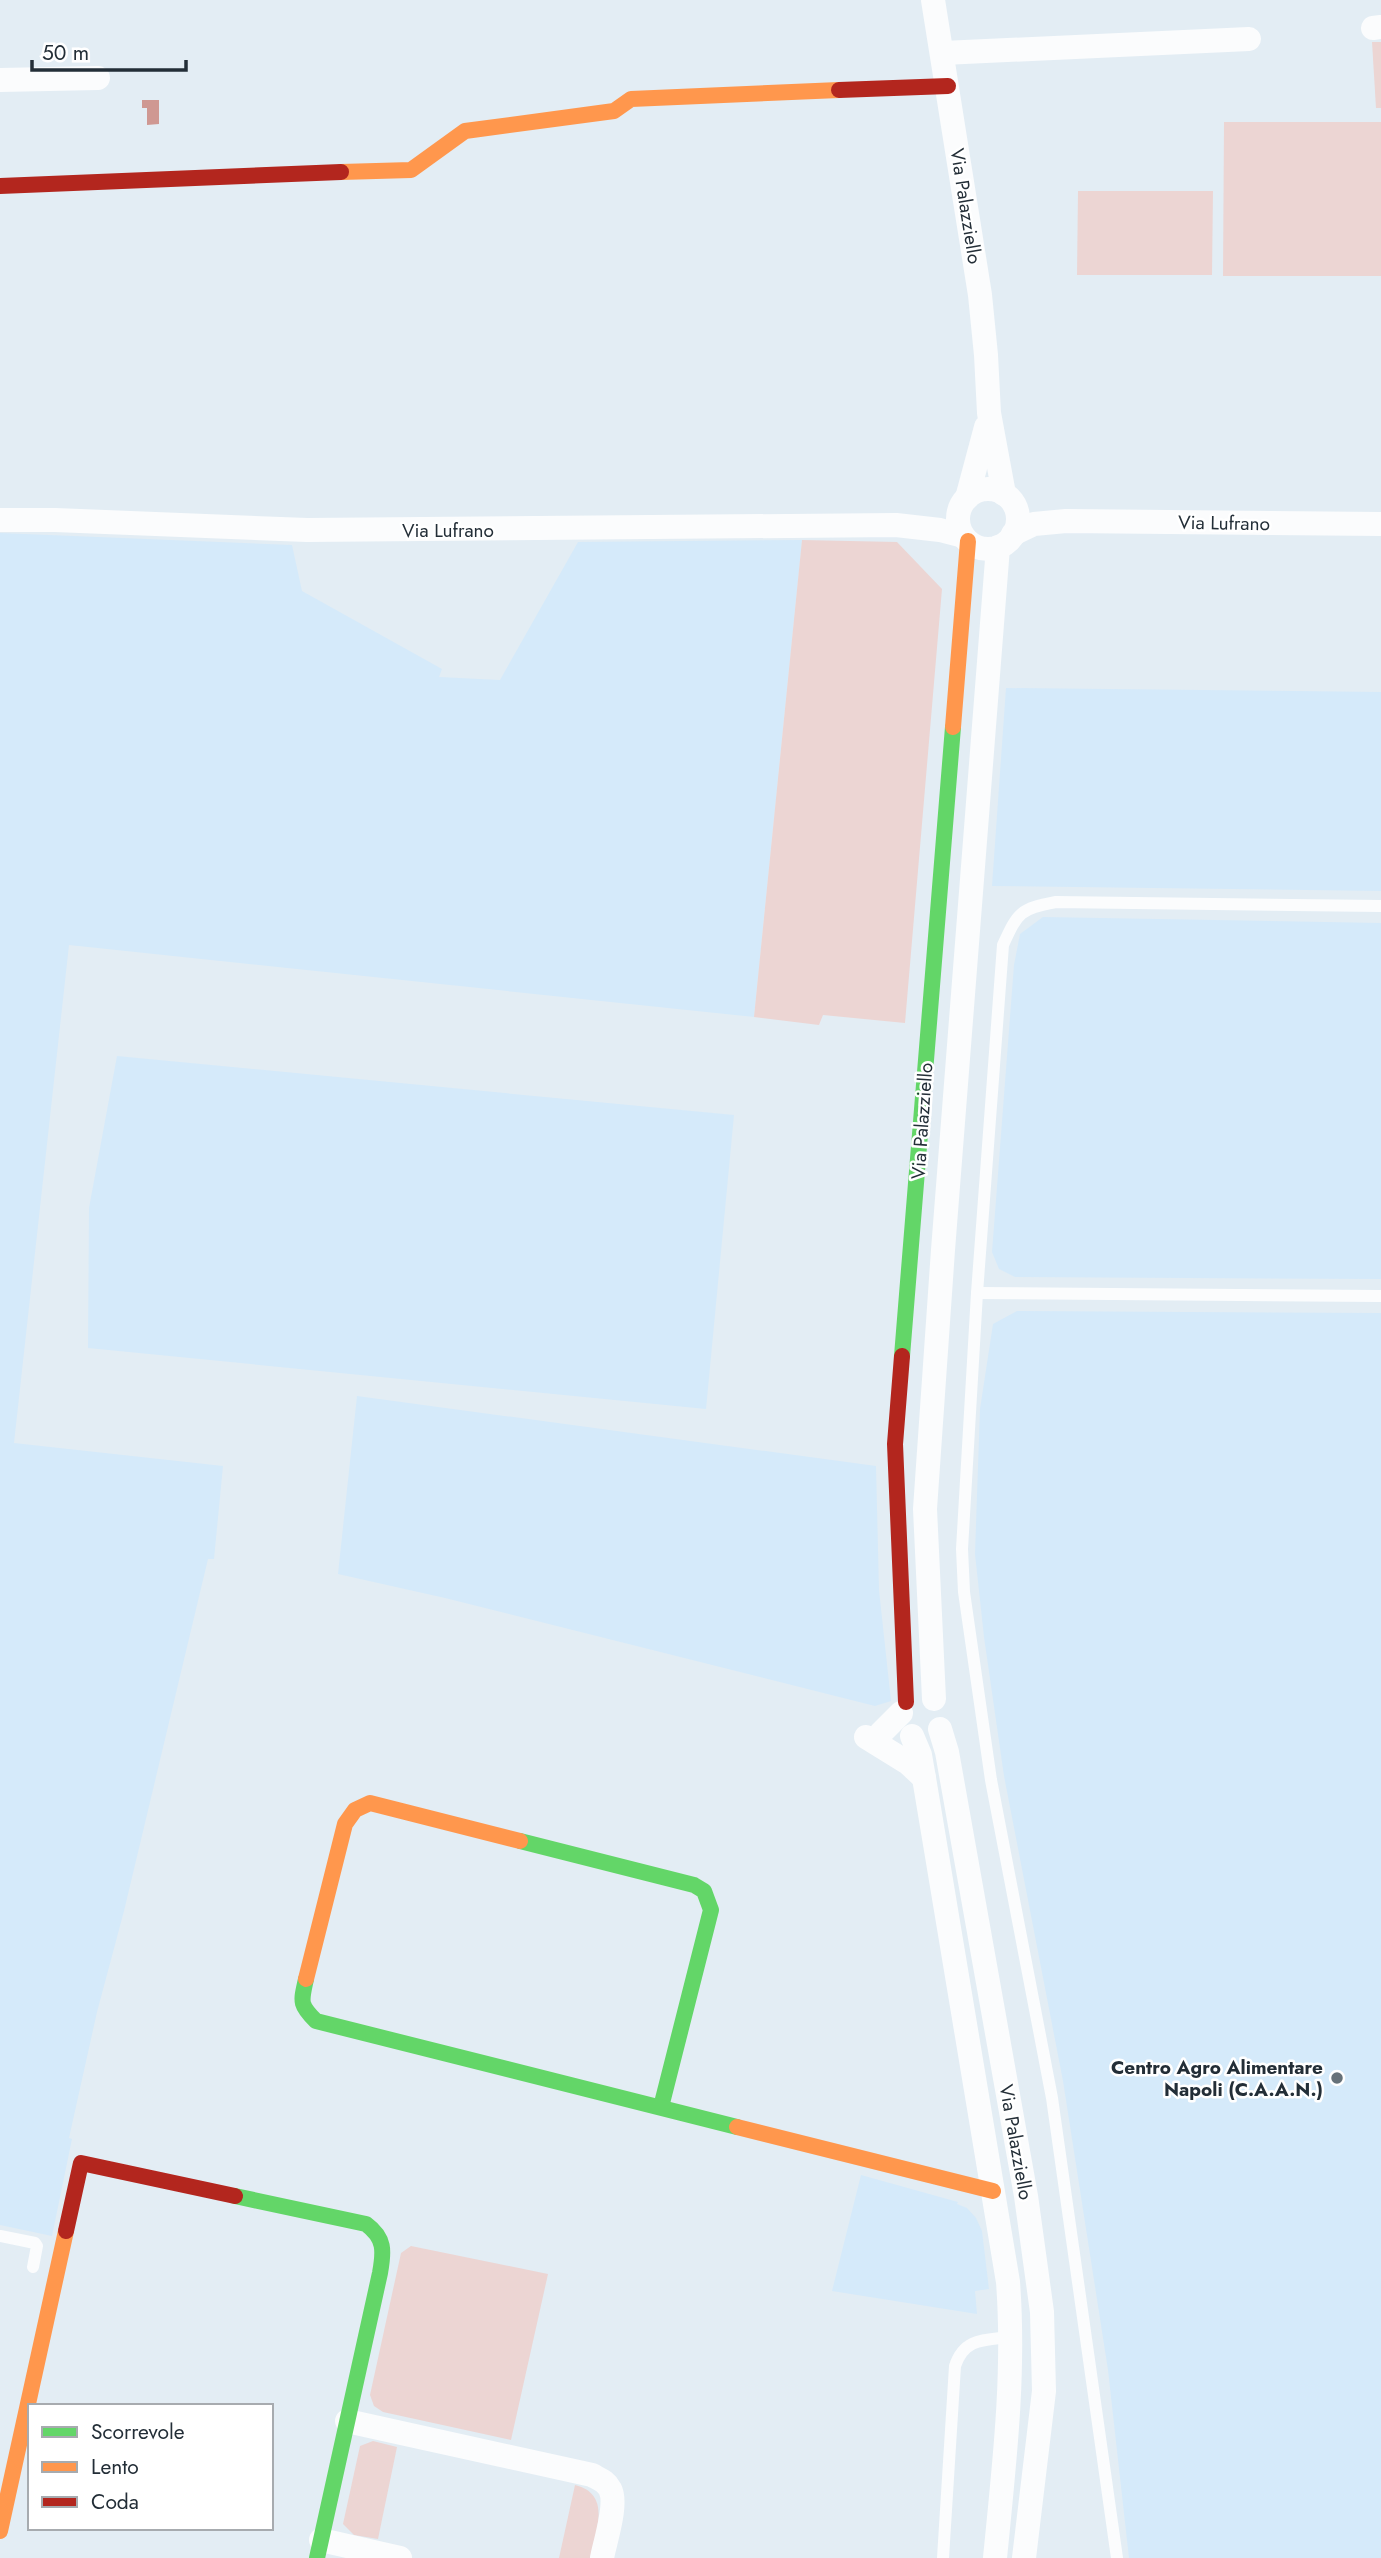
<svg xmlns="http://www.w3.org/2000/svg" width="1381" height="2558" font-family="Jost,sans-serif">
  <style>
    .built { fill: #d5eafa }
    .green { fill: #ecd5d3 }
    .water { fill: #cf9892 }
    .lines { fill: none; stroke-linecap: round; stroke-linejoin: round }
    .lane { stroke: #fbfcfd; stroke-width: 12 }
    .street { stroke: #fbfcfd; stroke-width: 24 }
    .fast { stroke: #63d668; stroke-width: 16 }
    .slow { stroke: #ff974d; stroke-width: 16 }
    .jam { stroke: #b3261e; stroke-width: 16 }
    .poi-dot { fill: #667179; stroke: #fff; stroke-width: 2.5 }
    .labels { text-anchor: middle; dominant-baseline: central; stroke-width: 5; stroke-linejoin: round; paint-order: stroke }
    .street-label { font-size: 19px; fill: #232e37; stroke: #fff }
    .poi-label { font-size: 19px; font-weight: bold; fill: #232e37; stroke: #fff; text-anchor: end }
  </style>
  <rect width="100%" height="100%" fill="#e3edf4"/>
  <g class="built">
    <path d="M 0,533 L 292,545 L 302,591 L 442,669 L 439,677 L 500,680 L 578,542 L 802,540 L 754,1017 L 69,945 L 14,1443 L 223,1466 L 214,1559 L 208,1559 L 124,1911 L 97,2012 L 69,2138 L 72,2139 L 52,2236 L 0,2225 Z"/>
    <path d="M 1006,688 L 1381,692 L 1381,891 L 992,886 Z"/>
    <path d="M 1043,917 L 1381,923 L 1381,1279 L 1015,1277 L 999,1269 L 992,1252 L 1014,965 L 1020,934 Z"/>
    <path d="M 117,1056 L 734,1115 L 706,1409 L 88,1348 L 89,1208 Z"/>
    <path d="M 1017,1311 L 1381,1313 L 1381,2558 L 1129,2558 L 1108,2370 L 1063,2081 L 1004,1776 L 984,1637 L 975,1554 L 980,1409 L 993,1324 Z"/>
    <path d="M 357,1396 L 876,1466 L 879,1590 L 891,1701 L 875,1706 L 445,1598 L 338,1574 Z"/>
    <path d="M 861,2175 L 958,2202 L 957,2204 L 967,2208 L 976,2218 L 982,2231 L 989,2289 L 975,2291 L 977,2314 L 832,2291 Z"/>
  </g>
  <g class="green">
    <path d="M 1372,42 L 1381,42 L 1381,108 L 1376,108 Z"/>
    <path d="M 1224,122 L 1381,122 L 1381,276 L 1223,276 Z"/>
    <path d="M 1078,191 L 1213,191 L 1212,275 L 1077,275 Z"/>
    <path d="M 802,540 L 897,542 L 942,589 L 905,1023 L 823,1015 L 819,1025 L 754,1017 Z"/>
    <path d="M 411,2246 L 548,2274 L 511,2440 L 383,2412 L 374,2406 L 370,2395 L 401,2253 Z"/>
    <path d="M 373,2441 L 397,2447 L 378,2539 L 354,2535 L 343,2524 L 360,2446 Z"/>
    <path d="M 575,2485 C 612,2494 596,2531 590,2558 L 559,2558 Z"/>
  </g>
  <path class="water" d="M 142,100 L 159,100 L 159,124 L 147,125 L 147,108 L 142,108 Z"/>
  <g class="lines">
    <g class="lane">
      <path d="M 977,1293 L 1381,1296"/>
      <path d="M 0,2236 L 35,2243 L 37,2246 L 33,2267"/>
      <path d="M 943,2558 L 955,2366 C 964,2338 984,2340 1010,2337"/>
      <path d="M 1117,2558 L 1052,2098 L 991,1780 L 964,1592 L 962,1549 L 977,1293 L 1003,945 C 1018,912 1020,909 1056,902 L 1381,906"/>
    </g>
    <g class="street">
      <path d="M 933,0 L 980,295 L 986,355 L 989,413 L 1004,494"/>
      <path d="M 1373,28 L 1381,27"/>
      <path d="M 943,53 L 1249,39"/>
      <path d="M 0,80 L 98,78"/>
      <circle cx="988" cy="519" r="30"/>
      <path d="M 967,498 L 986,427"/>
      <path d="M 0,520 L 55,520 L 307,530 L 896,525 L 940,530 L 963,536"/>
      <path d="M 1013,534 L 1034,524 L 1066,521 L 1381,524"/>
      <path d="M 934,1699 L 925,1509 L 943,1250 L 998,547"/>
      <path d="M 940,1729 L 947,1752 L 1026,2196 L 1042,2312 L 1044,2391 L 1024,2558"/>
      <path d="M 881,1733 L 901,1713"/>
      <path d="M 912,1736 L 920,1755 L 924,1778 L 1008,2282 C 1015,2375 1004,2466 995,2558"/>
      <path d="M 866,1737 L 908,1763 L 924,1778"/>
      <path d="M 347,2421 L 592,2475 C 599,2479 606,2481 610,2489 C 618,2504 605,2541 602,2558"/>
      <path d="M 321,2540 L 400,2558"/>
    </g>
    <g class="fast">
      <path d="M 902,1356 L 953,727"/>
      <path d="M 520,1841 L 694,1885 L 704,1891 L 711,1910 L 661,2107"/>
      <path d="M 306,1979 C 301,2002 299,2004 316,2021 L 737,2127"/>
      <path d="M 235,2196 L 366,2224 C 385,2238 384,2251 380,2273 L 317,2558"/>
    </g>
    <g class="slow">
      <path d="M 341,172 L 411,170 L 465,131 L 614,111 L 631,99 L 839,90"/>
      <path d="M 953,727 L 968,541"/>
      <path d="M 306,1979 L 345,1824 L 355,1810 L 370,1803 L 520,1841"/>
      <path d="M 737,2127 L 993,2191"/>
      <path d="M 0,2531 L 66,2231"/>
    </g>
    <g class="jam">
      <path d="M 839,90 L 948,86"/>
      <path d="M 0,186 L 341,172"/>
      <path d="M 902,1356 L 895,1444 L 906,1702"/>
      <path d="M 66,2231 L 81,2163 L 235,2196"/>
    </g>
  </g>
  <circle class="poi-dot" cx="1337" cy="2078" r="7"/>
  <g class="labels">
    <g class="street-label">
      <text transform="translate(966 206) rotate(81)">Via Palazziello</text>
      <text transform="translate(1224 523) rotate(1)">Via Lufrano</text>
      <text x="448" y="530">Via Lufrano</text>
      <text transform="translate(922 1121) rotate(-86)">Via Palazziello</text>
      <text transform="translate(1016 2142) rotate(80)">Via Palazziello</text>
    </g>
    <g class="poi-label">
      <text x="1323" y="2067">Centro Agro Alimentare<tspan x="1323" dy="22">Napoli (C.A.A.N.)</tspan></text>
    </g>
  </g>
  <rect x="28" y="2404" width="245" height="126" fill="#ffffff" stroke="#a7abaf" stroke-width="2"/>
  <rect x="42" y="2427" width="35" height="10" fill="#63d668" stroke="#a7abaf" stroke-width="2"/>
  <text x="91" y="2439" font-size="21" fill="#232e37">Scorrevole</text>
  <rect x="42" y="2462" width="35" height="10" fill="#ff974d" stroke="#a7abaf" stroke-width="2"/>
  <text x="91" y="2474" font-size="21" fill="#232e37">Lento</text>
  <rect x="42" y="2497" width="35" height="10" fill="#b3261e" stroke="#a7abaf" stroke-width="2"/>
  <text x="91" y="2509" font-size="21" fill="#232e37">Coda</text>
  <path d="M32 60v10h154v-10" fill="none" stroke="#232e37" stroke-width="3.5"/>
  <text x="42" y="60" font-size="21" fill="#232e37" stroke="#ffffff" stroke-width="5" paint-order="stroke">50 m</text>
</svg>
